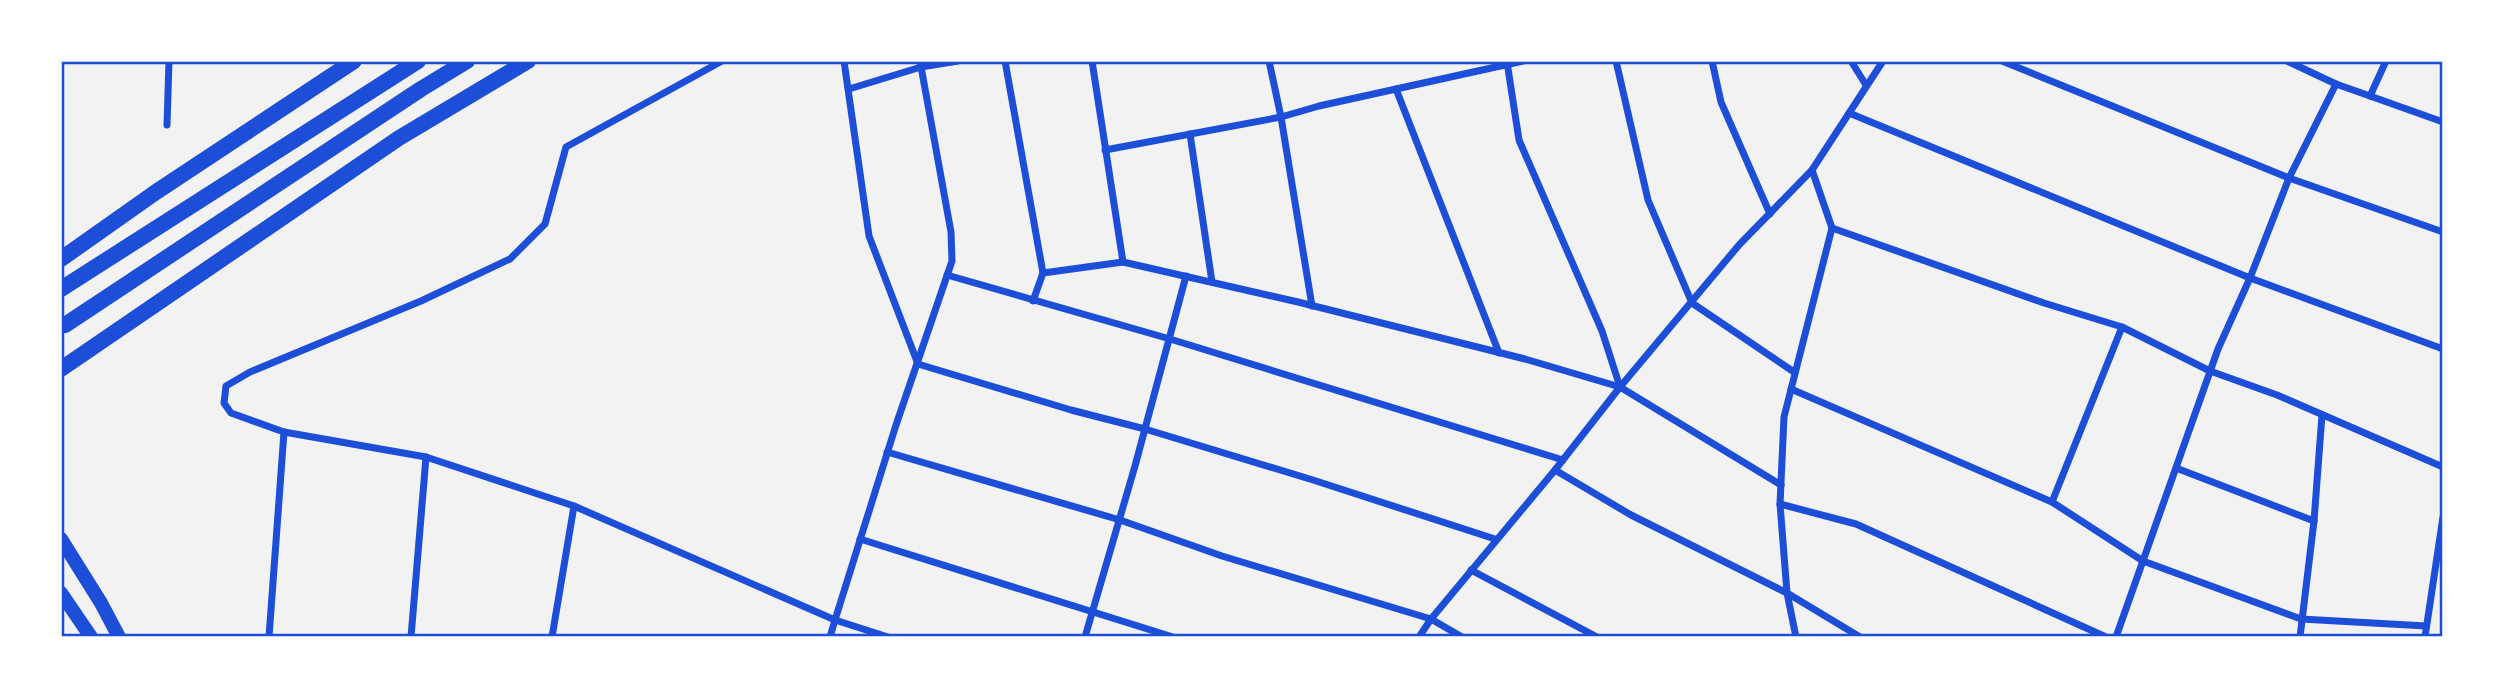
<svg xmlns="http://www.w3.org/2000/svg" width="2504" height="698" font-family="'Fira Sans Condensed',sans-serif">
  <style>
    .lines { fill: none; stroke-linecap: round; stroke-linejoin: round }
    .minor { stroke: #1d4ed8; stroke-width: 7 }
    .secondary { stroke: #1d4ed8; stroke-width: 14 }
    .trunk { stroke: #1d4ed8; stroke-width: 16 }
    .neatline { fill: none; stroke: #1d4ed8; stroke-width: 2.5 }
  </style>
  <rect width="100%" height="100%" fill="#f2f2f2"/>
  <g class="lines">
    <g class="minor">
      <path d="M 722,61 L 566,147 L 545,224 L 510,259 L 421,301 L 250,372 L 226,386 L 224,403 L 231,413 L 284,432 L 426,457 L 574,506 L 835,620 L 830,637"/>
      <path d="M 844,61 L 869,236 L 918,364 L 1071,410 L 1145,429 L 1313,480 L 1495,539"/>
      <path d="M 1005,61 L 1043,273 L 1033,301"/>
      <path d="M 1092,61 L 1123,262 L 1298,302 L 1525,359 L 1620,387 L 1781,485"/>
      <path d="M 1269,61 L 1281,117 L 1312,306"/>
      <path d="M 1616,61 L 1648,200 L 1692,303 L 1794,372"/>
      <path d="M 1712,61 L 1721,102 L 1770,214"/>
      <path d="M 1851,61 L 1866,85"/>
      <path d="M 2002,61 L 2289,178 L 2443,232"/>
      <path d="M 2287,61 L 2336,84 L 2370,96 L 2386,61"/>
      <path d="M 1507,62 L 1519,140 L 1602,331 L 1620,387"/>
      <path d="M 849,89 L 921,67 L 958,61"/>
      <path d="M 1396,89 L 1499,353"/>
      <path d="M 2370,96 L 2443,122"/>
      <path d="M 1849,113 L 2250,278 L 2443,349"/>
      <path d="M 167,125 L 169,61"/>
      <path d="M 1190,134 L 1212,282"/>
      <path d="M 1105,150 L 1281,117 L 1319,106 L 1523,61"/>
      <path d="M 1832,228 L 2044,303 L 2122,327 L 2210,371 L 2277,395 L 2443,467"/>
      <path d="M 1043,273 L 1123,262"/>
      <path d="M 947,275 L 1170,339 L 1563,460"/>
      <path d="M 1791,389 L 2052,502 L 2122,327"/>
      <path d="M 887,452 L 1120,520 L 1222,556 L 1431,619 L 1462,637"/>
      <path d="M 2176,468 L 2314,521"/>
      <path d="M 1555,470 L 1631,515 L 1787,593 L 1860,637"/>
      <path d="M 2052,502 L 2143,561 L 2301,619 L 2426,626"/>
      <path d="M 1780,504 L 1856,524 L 2106,637"/>
      <path d="M 860,539 L 1173,637"/>
      <path d="M 1471,570 L 1597,637"/>
      <path d="M 269,637 L 284,432"/>
      <path d="M 411,637 L 426,457"/>
      <path d="M 552,637 L 574,506"/>
      <path d="M 888,637 L 835,620 L 896,425 L 952,261 L 951,232 L 920,61"/>
      <path d="M 1085,637 L 1135,466 L 1186,276"/>
      <path d="M 1419,637 L 1431,619 L 1555,470 L 1620,387 L 1739,245 L 1812,170 L 1883,61"/>
      <path d="M 1796,637 L 1787,593 L 1780,504 L 1784,417 L 1832,228 L 1812,170"/>
      <path d="M 2116,637 L 2218,349 L 2250,278 L 2289,178 L 2336,84"/>
      <path d="M 2300,637 L 2314,521 L 2322,415"/>
      <path d="M 2425,637 L 2443,517"/>
    </g>
    <g class="secondary">
      <path d="M 61,539 L 101,603 L 119,637"/>
      <path d="M 61,593 L 91,637"/>
    </g>
    <g class="trunk">
      <path d="M 61,259 L 156,192 L 354,61"/>
      <path d="M 61,289 L 418,61"/>
      <path d="M 65,325 L 421,89 L 467,61"/>
      <path d="M 61,369 L 399,138 L 528,61"/>
    </g>
  </g>
  <rect width="2504" height="698" fill="none" stroke="#ffffff" stroke-width="126"/>
  <rect x="63" y="63" width="2378" height="572" class="neatline"/>
</svg>
